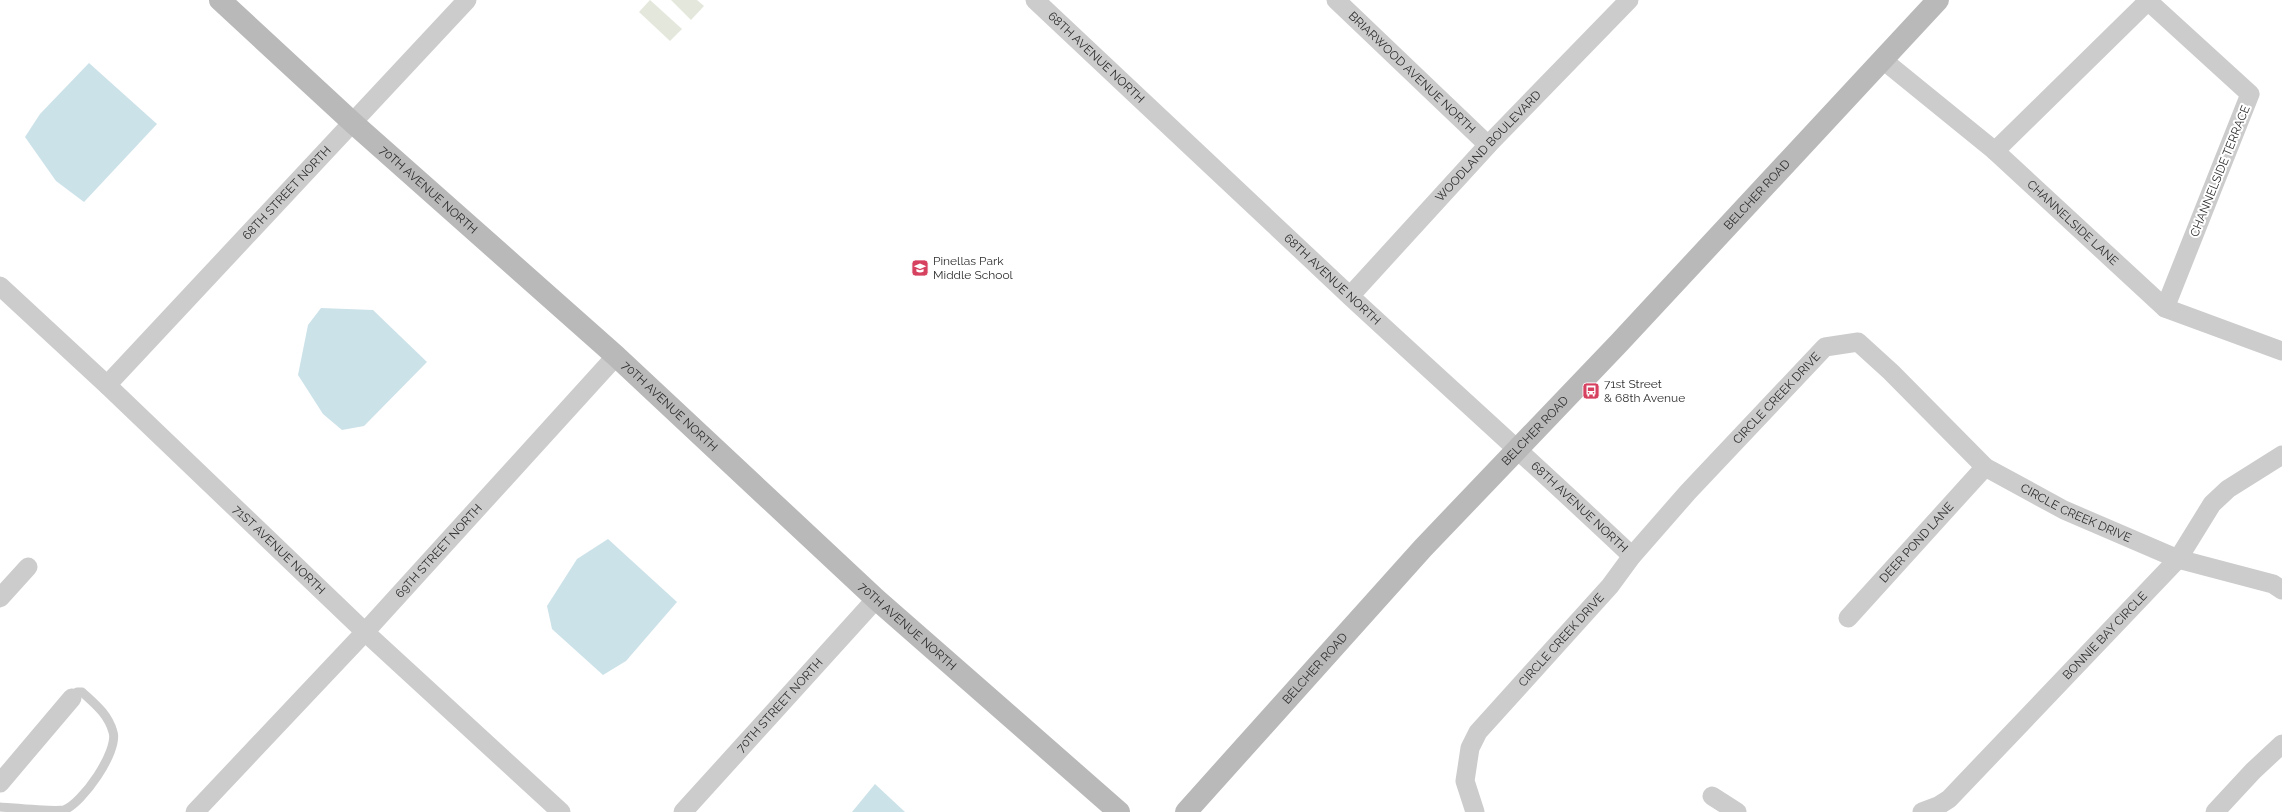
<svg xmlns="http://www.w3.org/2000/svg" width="2282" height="812" font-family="Raleway,sans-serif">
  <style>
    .green { fill: #e4e8dc }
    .water { fill: #cce2e9 }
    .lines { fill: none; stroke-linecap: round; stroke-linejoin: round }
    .lane { stroke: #ccc; stroke-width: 9 }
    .street { stroke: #ccc; stroke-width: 19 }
    .secondary { stroke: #b9b9b9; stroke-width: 22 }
    .labels { text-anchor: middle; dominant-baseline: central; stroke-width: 4; stroke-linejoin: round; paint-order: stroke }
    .street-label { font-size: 12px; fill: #2f2f2f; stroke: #fff }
    .poi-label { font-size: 12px; fill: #2f2f2f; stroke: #fff; text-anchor: start }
  </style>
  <rect width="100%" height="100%" fill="#fff"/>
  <g class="green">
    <path d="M 650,0 L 682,29 L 670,41 L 639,12 Z"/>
    <path d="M 671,0 L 697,0 L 704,6 L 691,20 Z"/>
  </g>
  <g class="water">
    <path d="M 89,63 L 157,124 L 84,202 L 56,181 L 25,137 L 40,114 Z"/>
    <path d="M 321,308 L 373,310 L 427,362 L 364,426 L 342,430 L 323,414 L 298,375 L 308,325 Z"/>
    <path d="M 608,539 L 677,602 L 626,661 L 603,675 L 552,629 L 547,606 L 577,559 Z"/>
    <path d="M 875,784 L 905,812 L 852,812 Z"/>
  </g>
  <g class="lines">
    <path class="lane" d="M 0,807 C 14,808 54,812 64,810 C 82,804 119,751 113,732 C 108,714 95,704 82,692 L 77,692 L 72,698"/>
    <g class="street">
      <path id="s1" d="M 1035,0 C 1141,99 1246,199 1352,298 C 1445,384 1540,469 1632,556"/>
      <path id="s2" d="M 1336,0 L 1488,145"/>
      <path id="s3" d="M 1883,60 L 1995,151 L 2165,308 L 2282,351"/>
      <path d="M 1995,151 L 2148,1 L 2250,94 L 2165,308"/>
      <path id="s4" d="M 0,286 L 107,385 L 365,632 L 561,812"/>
      <path id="s5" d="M 1350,296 L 1488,145 L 1629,0"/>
      <path id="s6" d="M 107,385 L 467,0"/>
      <path d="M 0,598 L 28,567"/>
      <path id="s7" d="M 1848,618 L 1985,467"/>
      <path d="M 0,783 L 72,698"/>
      <path d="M 1712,796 L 1737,812"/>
      <path id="s8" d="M 195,812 L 365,632 L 616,356"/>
      <path id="s9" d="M 683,812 L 876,599"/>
      <path id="s10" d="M 1475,812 L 1465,781 L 1470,748 L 1478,732 L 1610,586 L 1632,556 L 1688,492 L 1825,347 L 1858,342 L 1891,372 L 1985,467 L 2064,510 L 2178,559 L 2273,584 L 2282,590"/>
      <path id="s11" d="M 1922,812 L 1938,806 L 1949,799 L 2178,559 L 2212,504 L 2228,489 L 2282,455"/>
      <path d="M 2215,812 L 2253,771 L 2282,744"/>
    </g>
    <g class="secondary">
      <path id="s12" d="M 220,0 L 352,122 L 616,356 L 876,599 L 1119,812"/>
      <path id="s13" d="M 1186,812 L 1423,548 L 1619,343 L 1938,0"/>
    </g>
  </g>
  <defs>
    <g id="school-square" transform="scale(0.9)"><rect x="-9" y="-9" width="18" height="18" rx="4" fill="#d74160" stroke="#fff"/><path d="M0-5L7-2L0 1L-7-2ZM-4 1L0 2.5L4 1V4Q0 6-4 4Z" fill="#fff"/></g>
    <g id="bus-square" transform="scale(0.9)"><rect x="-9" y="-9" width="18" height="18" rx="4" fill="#d74160" stroke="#fff"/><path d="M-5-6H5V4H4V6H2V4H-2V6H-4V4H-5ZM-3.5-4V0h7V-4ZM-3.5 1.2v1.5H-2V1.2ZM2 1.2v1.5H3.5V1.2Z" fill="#fff"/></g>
  </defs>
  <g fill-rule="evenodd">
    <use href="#school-square" x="920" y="268"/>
    <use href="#bus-square" x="1591" y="391"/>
  </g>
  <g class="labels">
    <g class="street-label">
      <text stroke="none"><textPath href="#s1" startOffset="84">68TH AVENUE NORTH</textPath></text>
      <text stroke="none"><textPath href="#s2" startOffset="105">BRIARWOOD AVENUE NORTH</textPath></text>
      <text stroke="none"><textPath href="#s5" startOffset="204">WOODLAND BOULEVARD</textPath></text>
      <text transform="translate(2220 171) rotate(-68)">CHANNELSIDE TERRACE</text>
      <text stroke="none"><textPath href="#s12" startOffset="282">70TH AVENUE NORTH</textPath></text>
      <text stroke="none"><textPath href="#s6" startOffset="263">68TH STREET NORTH</textPath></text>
      <text stroke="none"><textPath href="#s13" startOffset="841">BELCHER ROAD</textPath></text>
      <text stroke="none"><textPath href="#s3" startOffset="250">CHANNELSIDE LANE</textPath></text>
      <text stroke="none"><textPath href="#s1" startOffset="408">68TH AVENUE NORTH</textPath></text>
      <text stroke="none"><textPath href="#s10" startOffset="532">CIRCLE CREEK DRIVE</textPath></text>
      <text stroke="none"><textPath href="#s12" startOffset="606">70TH AVENUE NORTH</textPath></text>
      <text stroke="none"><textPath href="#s13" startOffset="517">BELCHER ROAD</textPath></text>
      <text stroke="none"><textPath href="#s1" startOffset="744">68TH AVENUE NORTH</textPath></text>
      <text stroke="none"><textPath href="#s10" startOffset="916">CIRCLE CREEK DRIVE</textPath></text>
      <text stroke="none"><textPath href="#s7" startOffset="102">DEER POND LANE</textPath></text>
      <text stroke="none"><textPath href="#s4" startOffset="384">71ST AVENUE NORTH</textPath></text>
      <text stroke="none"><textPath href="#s8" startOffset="357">69TH STREET NORTH</textPath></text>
      <text stroke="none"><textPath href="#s12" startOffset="930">70TH AVENUE NORTH</textPath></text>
      <text stroke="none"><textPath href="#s11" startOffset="256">BONNIE BAY CIRCLE</textPath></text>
      <text stroke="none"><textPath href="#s10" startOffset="208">CIRCLE CREEK DRIVE</textPath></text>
      <text stroke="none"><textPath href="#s13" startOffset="193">BELCHER ROAD</textPath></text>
      <text stroke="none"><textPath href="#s9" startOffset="144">70TH STREET NORTH</textPath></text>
    </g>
    <g class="poi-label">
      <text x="933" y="261">Pinellas Park<tspan x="933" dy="14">Middle School</tspan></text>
      <text x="1604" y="384">71st Street<tspan x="1604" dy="14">&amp; 68th Avenue</tspan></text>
    </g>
  </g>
</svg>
